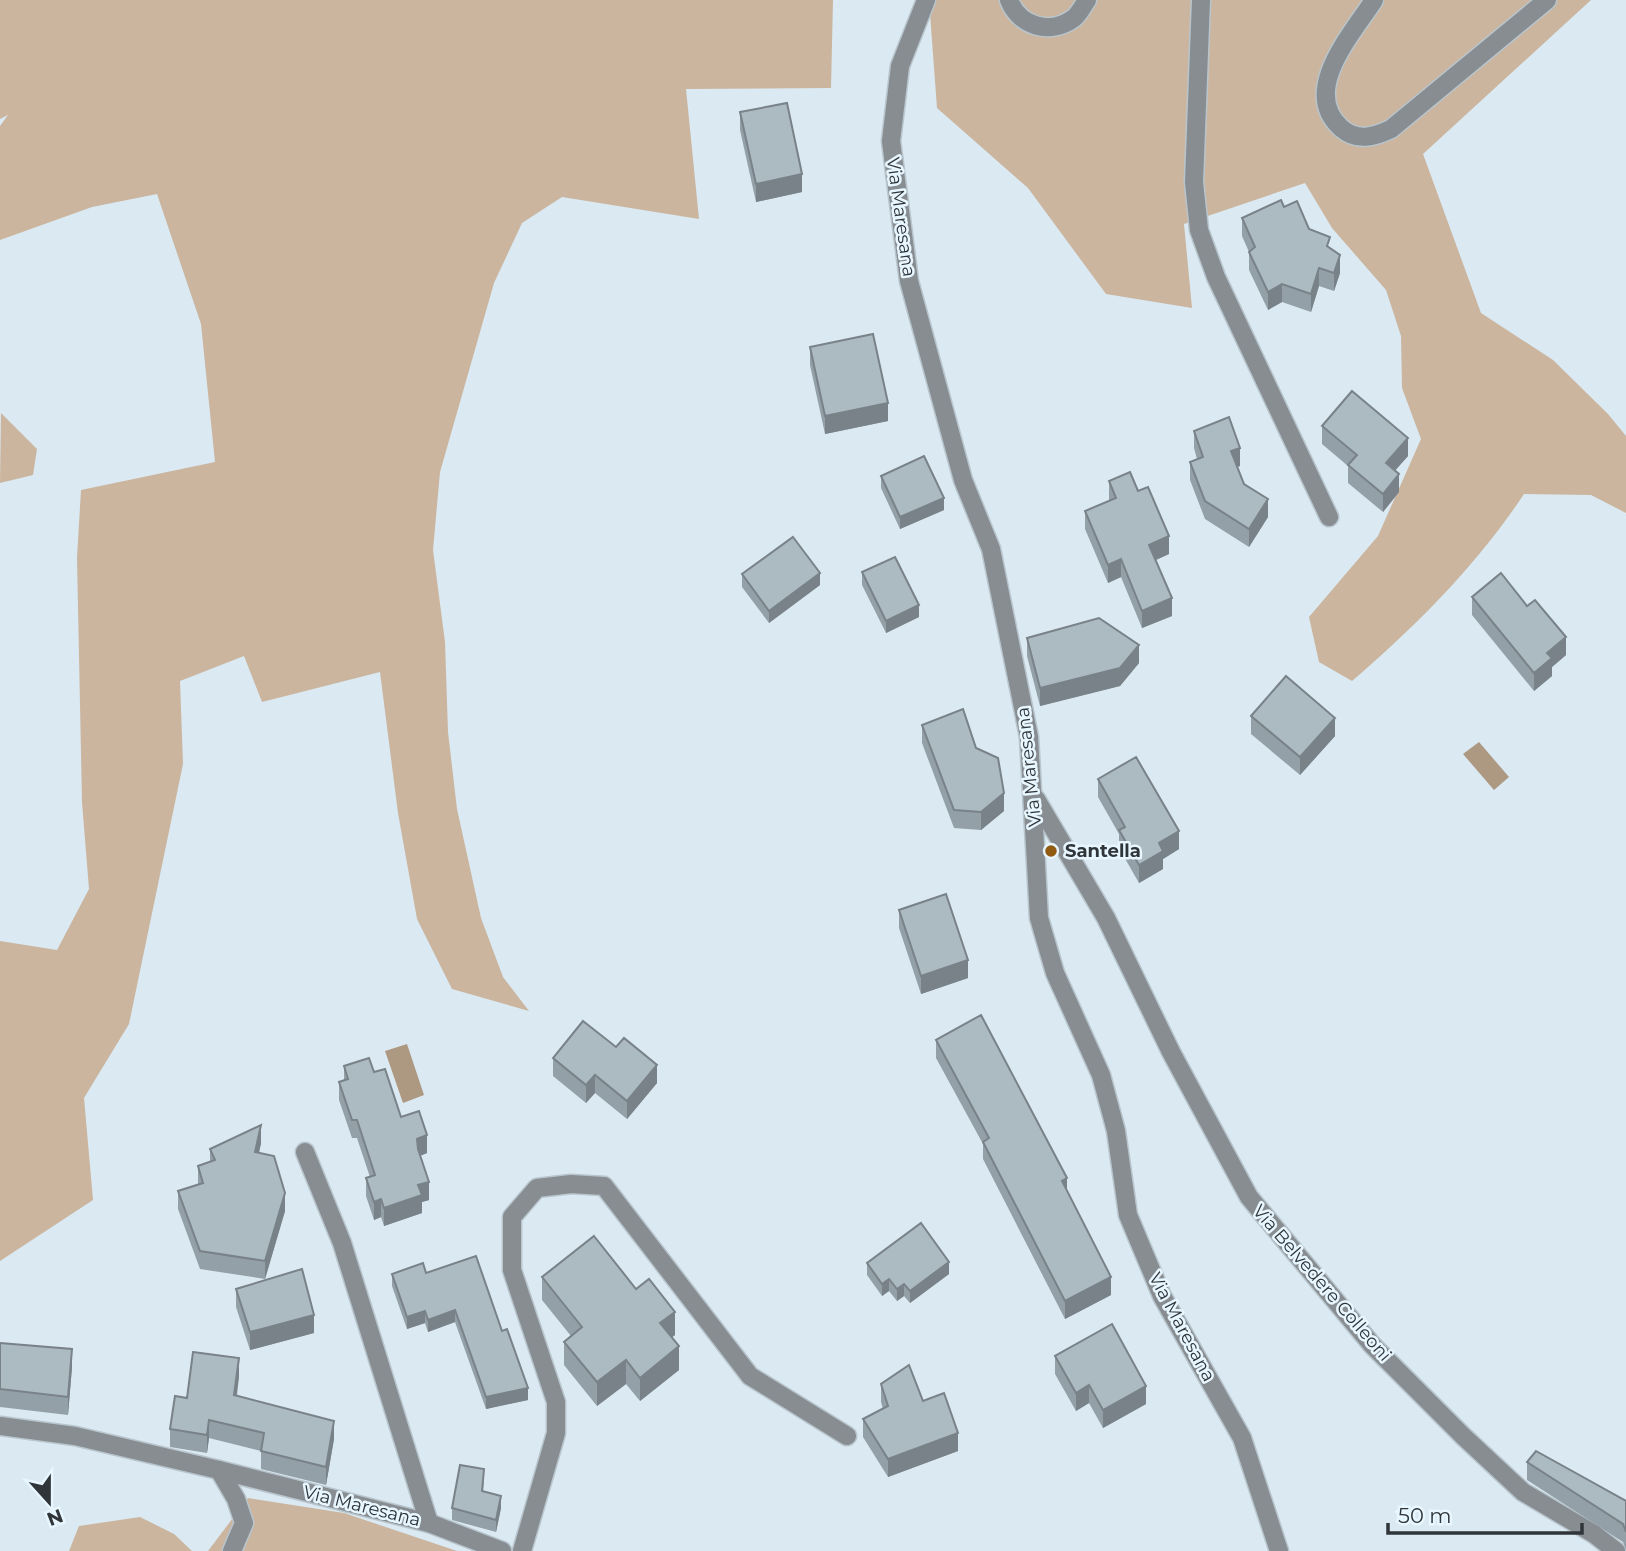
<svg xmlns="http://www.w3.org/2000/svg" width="1626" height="1551" font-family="Montserrat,sans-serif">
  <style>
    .forest { fill: #cbb59e }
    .water { fill: #ad9882 }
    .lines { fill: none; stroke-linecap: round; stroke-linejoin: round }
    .minor-casing { stroke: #b8c5cd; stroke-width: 21 }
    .minor { stroke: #878d91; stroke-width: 18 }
    .wall { fill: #94a0a7 }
    .shaded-wall { fill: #788288 }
    .building { fill: #acbac2; stroke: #788288; stroke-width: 2 }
    .poi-dot { fill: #915c11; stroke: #e7f6ff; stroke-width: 2.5 }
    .labels { text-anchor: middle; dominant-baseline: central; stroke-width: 5; stroke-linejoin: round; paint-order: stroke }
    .street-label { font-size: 18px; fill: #2f3539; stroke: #e7f6ff }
    .poi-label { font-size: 18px; font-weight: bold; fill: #2f3539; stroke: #e7f6ff; text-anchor: start }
  </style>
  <rect width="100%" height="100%" fill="#dae9f2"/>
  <g class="forest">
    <path d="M 0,0 L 833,0 L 831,88 L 686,89 L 699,219 L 562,197 L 522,223 L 494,283 L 440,472 L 433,550 L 445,642 L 448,732 L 457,809 L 481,918 L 503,977 L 529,1011 L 452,989 L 417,919 L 398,813 L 380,672 L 262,702 L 244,656 L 180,681 L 183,764 L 129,1024 L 84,1098 L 93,1200 L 0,1261 L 0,941 L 57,950 L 89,889 L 82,802 L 77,558 L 81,490 L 215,462 L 201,324 L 157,194 L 92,207 L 0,240 L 0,126 L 8,115 L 0,119 Z"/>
    <path d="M 929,0 L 1591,0 L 1423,154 L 1481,313 L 1553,360 L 1608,414 L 1626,436 L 1626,513 L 1591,495 L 1524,494 C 1477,565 1417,625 1352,681 L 1319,662 L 1309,617 L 1378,536 L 1421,439 L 1402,388 L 1401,336 L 1386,290 L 1332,228 L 1305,183 L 1184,224 L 1192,308 L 1106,294 L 1028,188 L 937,108 Z"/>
    <path d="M 1,413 L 37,449 L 33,475 L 0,483 Z"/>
    <path d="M 248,1498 L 344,1513 L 457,1551 L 208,1551 Z"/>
    <path d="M 140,1517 L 174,1534 L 192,1551 L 69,1551 L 79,1526 Z"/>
  </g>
  <g class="water">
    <path d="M 1479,742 L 1509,777 L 1494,790 L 1463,754 Z"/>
    <path d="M 407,1044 L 424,1095 L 403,1103 L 385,1051 Z"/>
  </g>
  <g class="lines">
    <g class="minor-casing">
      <g id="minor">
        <path d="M 926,0 L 900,66 L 891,141 L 909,281 L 963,480 L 991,549 L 1029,737 L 1039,918 L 1055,973 L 1101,1075 L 1116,1131 L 1128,1215 L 1162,1296 L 1242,1438 L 1279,1551"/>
        <path d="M 1009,0 C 1019,26 1050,36 1074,18 C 1079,14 1083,6 1087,0"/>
        <path d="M 1201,0 L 1194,182 L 1199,230 L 1216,277 L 1329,517"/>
        <path d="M 1374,0 C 1352,34 1300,91 1341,128 C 1357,142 1374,137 1391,129 L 1547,0"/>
        <path d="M 1036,799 L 1106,918 L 1171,1052 L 1249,1197 L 1373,1346 L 1463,1436 L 1523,1492 L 1594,1534 L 1616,1551"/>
        <path d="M 305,1152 L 342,1243 L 429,1523"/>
        <path d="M 0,1426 L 75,1436 L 219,1470 L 429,1523 L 502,1551"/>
        <path d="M 219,1470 L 236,1499 L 244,1523 L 232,1551"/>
        <path d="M 522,1551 L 556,1433 L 556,1402 L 512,1270 L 512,1217 L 537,1188 L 571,1184 L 604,1186 L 750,1376 L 847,1436"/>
      </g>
    </g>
    <use href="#minor" class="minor"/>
  </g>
  <g class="wall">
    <path d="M 740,112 L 802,192 L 756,202 L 740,130 Z"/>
    <path d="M 1284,207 L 1330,248 L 1340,273 L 1334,291 L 1319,286 L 1311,312 L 1282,302 L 1268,310 L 1249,270 L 1249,252 L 1242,236 L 1242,218 Z"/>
    <path d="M 810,347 L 888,421 L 825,434 L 810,365 Z"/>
    <path d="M 1322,426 L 1408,456 L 1395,470 L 1399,492 L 1383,512 L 1348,483 L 1348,466 L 1322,444 Z"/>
    <path d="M 1194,431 L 1240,466 L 1237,467 L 1244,484 L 1268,517 L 1249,547 L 1205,519 L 1190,480 L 1190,462 L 1197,459 L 1194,448 Z"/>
    <path d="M 881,476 L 944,510 L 900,529 L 881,488 Z"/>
    <path d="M 1109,481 L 1138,491 L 1169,554 L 1156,560 L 1172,616 L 1142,628 L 1121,577 L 1108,583 L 1085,529 L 1085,511 L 1109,501 Z"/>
    <path d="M 862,572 L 919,617 L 886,633 L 862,585 Z"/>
    <path d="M 742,574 L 820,585 L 769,623 L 742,587 Z"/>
    <path d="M 1472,597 L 1566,655 L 1552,667 L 1552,676 L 1534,691 L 1472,615 Z"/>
    <path d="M 1027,638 L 1139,663 L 1120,686 L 1040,706 L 1027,656 Z"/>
    <path d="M 1251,716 L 1335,736 L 1300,775 L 1251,734 Z"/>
    <path d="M 922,725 L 976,748 L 1004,811 L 981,830 L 954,828 L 922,743 Z"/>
    <path d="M 1098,779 L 1179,849 L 1163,859 L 1163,869 L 1139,883 L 1119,848 L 1119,834 L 1098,797 Z"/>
    <path d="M 899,910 L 968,978 L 921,994 L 899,928 Z"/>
    <path d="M 936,1040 L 1067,1192 L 1111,1295 L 1065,1319 L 983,1159 L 983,1144 L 936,1058 Z"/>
    <path d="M 553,1058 L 657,1083 L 627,1119 L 595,1093 L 586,1103 L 553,1076 Z"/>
    <path d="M 344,1066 L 374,1072 L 401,1117 L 427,1153 L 420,1156 L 429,1200 L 422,1202 L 422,1213 L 384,1226 L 381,1217 L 374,1220 L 366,1196 L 366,1178 L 370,1177 L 357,1138 L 352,1138 L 339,1100 L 339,1082 L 344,1081 Z"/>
    <path d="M 261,1143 L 259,1153 L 285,1211 L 265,1279 L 200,1269 L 178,1209 L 178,1191 L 198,1184 L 198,1166 L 210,1162 L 210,1149 Z"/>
    <path d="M 867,1263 L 949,1274 L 910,1303 L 904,1296 L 897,1301 L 889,1291 L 882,1296 L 867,1275 Z"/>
    <path d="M 426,1273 L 502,1331 L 528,1400 L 486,1409 L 455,1322 L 428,1332 L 425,1323 L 407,1329 L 392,1286 L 392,1274 Z"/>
    <path d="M 542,1277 L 636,1289 L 675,1335 L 672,1337 L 679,1370 L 640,1401 L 626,1384 L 597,1406 L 564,1365 L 564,1342 L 571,1336 L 542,1300 Z"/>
    <path d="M 236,1289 L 314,1333 L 250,1350 L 236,1307 Z"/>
    <path d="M 0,1343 L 72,1367 L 68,1415 L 0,1407 Z"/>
    <path d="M 1055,1356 L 1146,1404 L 1103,1428 L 1089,1403 L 1076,1411 L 1055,1374 Z"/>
    <path d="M 239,1376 L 237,1396 L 334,1439 L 326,1485 L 261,1469 L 261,1451 L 209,1438 L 207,1453 L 170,1447 L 170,1429 L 187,1398 Z"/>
    <path d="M 881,1384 L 923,1401 L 958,1451 L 888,1477 L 863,1437 L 863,1419 L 883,1409 L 881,1402 Z"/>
    <path d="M 1527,1462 L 1626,1501 L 1626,1550 L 1623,1542 L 1527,1480 Z"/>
    <path d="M 484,1481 L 483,1492 L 501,1508 L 496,1532 L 452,1520 L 452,1508 Z"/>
  </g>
  <g class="shaded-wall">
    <path d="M 802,174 L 802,192 L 756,202 L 756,184 Z"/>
    <path d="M 1340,255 L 1340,273 L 1334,291 L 1334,273 Z"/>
    <path d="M 1319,268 L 1319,286 L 1311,312 L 1311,294 Z"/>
    <path d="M 1282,284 L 1282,302 L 1268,310 L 1268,292 Z"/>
    <path d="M 888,403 L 888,421 L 825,434 L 825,416 Z"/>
    <path d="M 1408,438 L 1408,456 L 1386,481 L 1386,463 Z"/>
    <path d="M 1240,448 L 1240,466 L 1231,469 L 1231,451 Z"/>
    <path d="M 1399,474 L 1399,492 L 1383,512 L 1383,494 Z"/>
    <path d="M 944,498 L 944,510 L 900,529 L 900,517 Z"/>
    <path d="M 1268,499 L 1268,517 L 1249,547 L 1249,529 Z"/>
    <path d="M 1169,536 L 1169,554 L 1149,563 L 1149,545 Z"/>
    <path d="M 1121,559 L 1121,577 L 1108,583 L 1108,565 Z"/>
    <path d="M 820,573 L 820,585 L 769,623 L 769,611 Z"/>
    <path d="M 1172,598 L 1172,616 L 1142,628 L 1142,611 Z"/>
    <path d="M 919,605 L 919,617 L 886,633 L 886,621 Z"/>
    <path d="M 1566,637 L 1566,655 L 1552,667 L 1552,676 L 1534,691 L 1534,673 L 1547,653 Z"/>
    <path d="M 1139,645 L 1139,663 L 1120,686 L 1040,706 L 1040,688 Z"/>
    <path d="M 1335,718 L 1335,736 L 1300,775 L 1300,757 Z"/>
    <path d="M 1004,793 L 1004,811 L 981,830 L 981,812 Z"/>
    <path d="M 1179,831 L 1179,849 L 1163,859 L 1163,869 L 1139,883 L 1139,865 L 1159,843 Z"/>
    <path d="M 968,960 L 968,978 L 921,994 L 921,976 Z"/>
    <path d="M 657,1065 L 657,1083 L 627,1119 L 627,1101 Z"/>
    <path d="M 595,1075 L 595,1093 L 586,1103 L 586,1085 Z"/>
    <path d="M 261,1125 L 261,1143 L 255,1170 L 255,1152 Z"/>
    <path d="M 427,1135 L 427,1153 L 417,1157 L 417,1139 Z"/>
    <path d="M 1067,1178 L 1067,1196 L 1062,1181 Z"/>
    <path d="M 429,1182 L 429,1200 L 422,1202 L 422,1213 L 384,1226 L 384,1208 L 418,1185 Z"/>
    <path d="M 285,1193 L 285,1211 L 265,1279 L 265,1261 Z"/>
    <path d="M 381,1199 L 381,1217 L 374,1220 L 374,1202 Z"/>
    <path d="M 949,1262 L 949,1274 L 910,1303 L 910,1291 Z"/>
    <path d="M 1111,1277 L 1111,1295 L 1065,1319 L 1065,1301 Z"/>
    <path d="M 889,1279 L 889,1291 L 882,1296 L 882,1284 Z"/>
    <path d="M 904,1284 L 904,1296 L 897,1301 L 897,1289 Z"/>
    <path d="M 455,1310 L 455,1322 L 428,1332 L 428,1320 Z"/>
    <path d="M 425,1311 L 425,1323 L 407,1329 L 407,1317 Z"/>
    <path d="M 675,1312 L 675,1335 L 660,1346 L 660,1323 Z"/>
    <path d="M 314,1315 L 314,1333 L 250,1350 L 250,1332 Z"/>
    <path d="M 679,1346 L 679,1370 L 640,1401 L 640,1378 Z"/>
    <path d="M 72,1349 L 72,1367 L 68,1415 L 68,1397 Z"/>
    <path d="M 239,1358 L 239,1376 L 234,1413 L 234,1395 Z"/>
    <path d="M 626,1360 L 626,1384 L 597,1406 L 597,1382 Z"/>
    <path d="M 1089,1385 L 1089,1403 L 1076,1411 L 1076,1393 Z"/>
    <path d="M 1146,1386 L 1146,1404 L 1103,1428 L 1103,1410 Z"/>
    <path d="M 528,1388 L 528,1400 L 486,1409 L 486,1397 Z"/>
    <path d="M 209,1420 L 209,1438 L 207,1453 L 207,1435 Z"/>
    <path d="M 334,1421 L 334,1439 L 326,1485 L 326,1467 Z"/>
    <path d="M 958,1433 L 958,1451 L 888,1477 L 888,1459 Z"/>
    <path d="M 501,1496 L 501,1508 L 496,1532 L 496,1520 Z"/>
  </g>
  <g class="building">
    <path d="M 787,103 L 802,174 L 756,184 L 740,112 Z"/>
    <path d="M 1281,200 L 1284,207 L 1297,201 L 1309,229 L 1330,237 L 1327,246 L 1340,255 L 1334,273 L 1319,268 L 1311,294 L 1282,284 L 1268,292 L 1249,252 L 1255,247 L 1242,218 Z"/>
    <path d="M 873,334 L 888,403 L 825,416 L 810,347 Z"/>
    <path d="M 1352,391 L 1408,438 L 1386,463 L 1399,474 L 1383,494 L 1348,465 L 1357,455 L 1322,426 Z"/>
    <path d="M 1229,417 L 1240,448 L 1231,451 L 1244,484 L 1268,499 L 1249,529 L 1205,501 L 1190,462 L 1203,457 L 1194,431 Z"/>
    <path d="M 924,456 L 944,498 L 900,517 L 881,476 Z"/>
    <path d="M 1130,472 L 1138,491 L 1148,487 L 1169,536 L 1149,545 L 1172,598 L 1142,611 L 1121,559 L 1108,565 L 1085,511 L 1116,498 L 1109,481 Z"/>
    <path d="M 793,537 L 820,573 L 769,611 L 742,574 Z"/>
    <path d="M 895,557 L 919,605 L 886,621 L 862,572 Z"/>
    <path d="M 1501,573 L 1527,606 L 1535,600 L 1566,637 L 1547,653 L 1552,658 L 1534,673 L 1472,597 Z"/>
    <path d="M 1099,618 L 1139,645 L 1120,668 L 1040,688 L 1027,638 Z"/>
    <path d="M 1286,676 L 1335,718 L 1300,757 L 1251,716 Z"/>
    <path d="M 963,709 L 976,748 L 998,758 L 1004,793 L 981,812 L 954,810 L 922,725 Z"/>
    <path d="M 1136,757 L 1179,831 L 1159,843 L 1163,851 L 1139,865 L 1119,830 L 1125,827 L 1098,779 Z"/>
    <path d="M 946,894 L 968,960 L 921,976 L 899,910 Z"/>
    <path d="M 981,1015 L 1067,1178 L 1062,1181 L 1111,1277 L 1065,1301 L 983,1142 L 989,1138 L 936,1040 Z"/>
    <path d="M 583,1021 L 616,1047 L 624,1038 L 657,1065 L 627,1101 L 595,1075 L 586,1085 L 553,1058 Z"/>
    <path d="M 369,1058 L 374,1072 L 385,1069 L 401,1117 L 419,1111 L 427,1135 L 417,1139 L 418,1149 L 429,1182 L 418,1185 L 422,1195 L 384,1208 L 381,1199 L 374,1202 L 366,1178 L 375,1175 L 357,1120 L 352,1120 L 339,1082 L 348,1079 L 344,1066 Z"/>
    <path d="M 261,1125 L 255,1152 L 274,1156 L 285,1193 L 265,1261 L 200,1251 L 178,1191 L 203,1183 L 198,1166 L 215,1160 L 210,1149 Z"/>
    <path d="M 921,1223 L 949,1262 L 910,1291 L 904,1284 L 897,1289 L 889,1279 L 882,1284 L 867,1263 Z"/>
    <path d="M 594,1236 L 636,1289 L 649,1279 L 675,1312 L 660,1323 L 679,1346 L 640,1378 L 626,1360 L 597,1382 L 564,1342 L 582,1327 L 542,1277 Z"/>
    <path d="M 476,1256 L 502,1331 L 507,1329 L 528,1388 L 486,1397 L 455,1310 L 428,1320 L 425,1311 L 407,1317 L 392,1274 L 423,1263 L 426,1273 Z"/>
    <path d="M 302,1269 L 314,1315 L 250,1332 L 236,1289 Z"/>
    <path d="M 1112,1324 L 1146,1386 L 1103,1410 L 1089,1385 L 1076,1393 L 1055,1356 Z"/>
    <path d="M 0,1343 L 72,1349 L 68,1397 L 0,1389 Z"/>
    <path d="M 193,1352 L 239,1358 L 234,1395 L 334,1421 L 326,1467 L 261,1451 L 264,1433 L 209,1420 L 207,1435 L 170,1429 L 175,1396 L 187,1398 Z"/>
    <path d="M 909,1365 L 923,1401 L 944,1393 L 958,1433 L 888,1459 L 863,1419 L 888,1406 L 881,1384 Z"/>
    <path d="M 1536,1451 L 1626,1501 L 1626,1532 L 1623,1524 L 1527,1462 Z"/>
    <path d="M 460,1465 L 484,1469 L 482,1491 L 501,1496 L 496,1520 L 452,1508 Z"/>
  </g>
  <circle class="poi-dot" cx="1051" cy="851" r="7"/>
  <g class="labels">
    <g class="street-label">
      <text transform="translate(901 217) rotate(82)">Via Maresana</text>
      <text transform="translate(1029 767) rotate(-96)">Via Maresana</text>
      <text transform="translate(1322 1283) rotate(49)">Via Belvedere Colleoni</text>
      <text transform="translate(1182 1327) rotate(62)">Via Maresana</text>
      <text transform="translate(362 1506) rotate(14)">Via Maresana</text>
    </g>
    <g class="poi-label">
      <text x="1065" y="851">Santella</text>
    </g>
  </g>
  <g transform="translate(49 1502) rotate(159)" stroke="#e7f6ff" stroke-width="5" paint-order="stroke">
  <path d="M0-5L12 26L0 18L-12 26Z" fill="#2f3539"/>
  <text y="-10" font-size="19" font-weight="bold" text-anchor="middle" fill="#2f3539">N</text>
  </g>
  <path d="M1388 1523v10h194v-10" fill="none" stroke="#2f3539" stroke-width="3.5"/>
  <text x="1398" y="1523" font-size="21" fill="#2f3539" stroke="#e7f6ff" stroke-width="5" paint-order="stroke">50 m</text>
</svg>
